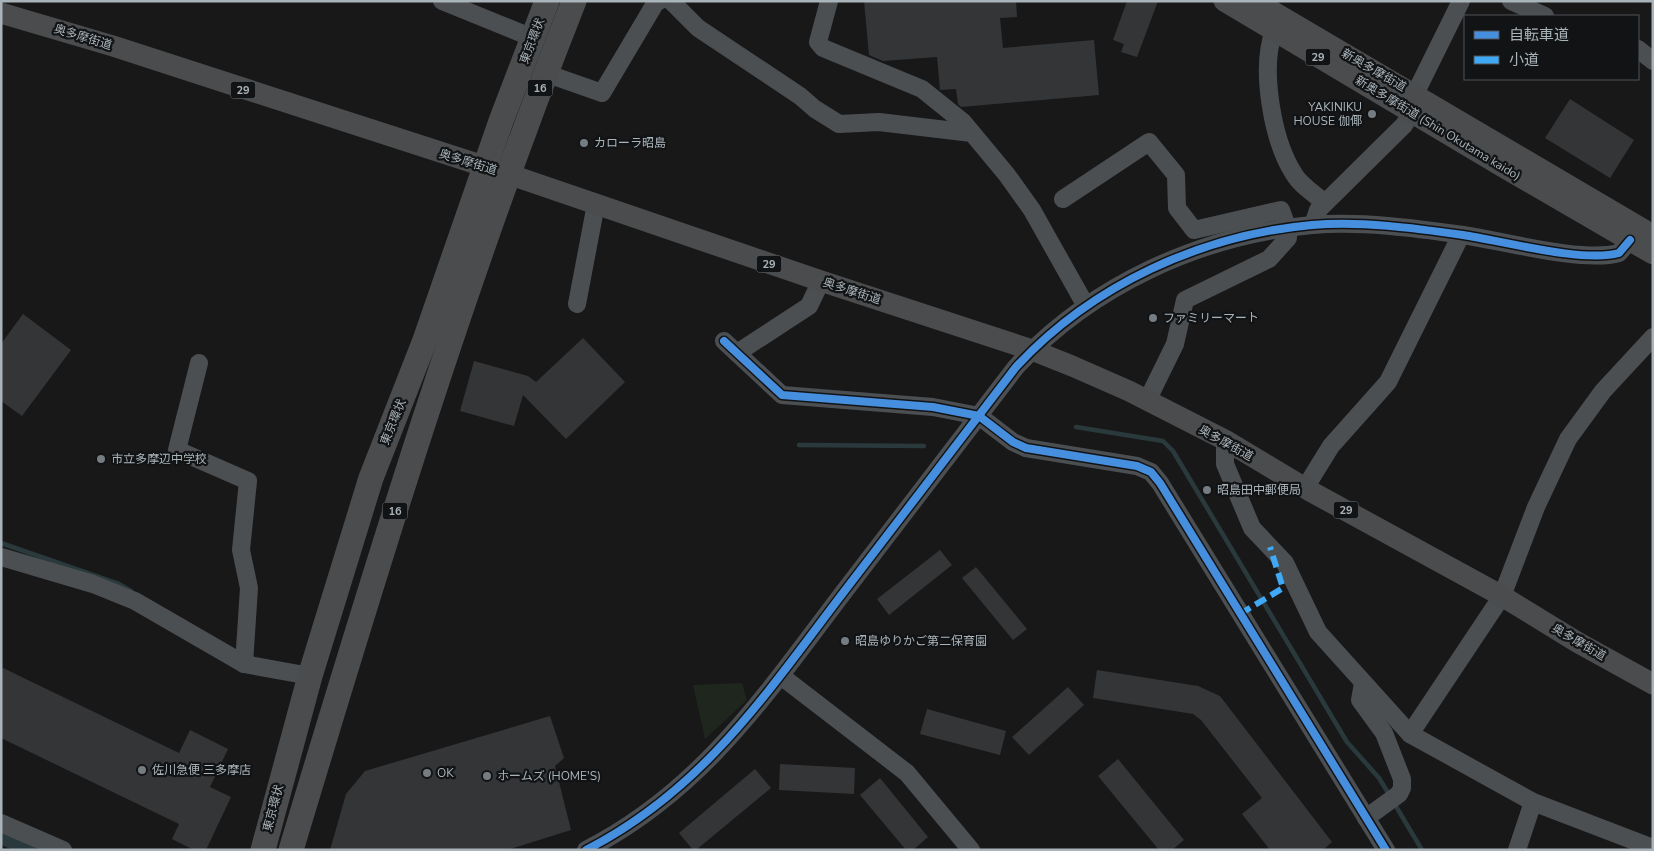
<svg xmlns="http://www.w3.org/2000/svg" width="1654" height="851" font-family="'Nunito Sans','Noto Sans JP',sans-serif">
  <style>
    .green { fill: #1f261e }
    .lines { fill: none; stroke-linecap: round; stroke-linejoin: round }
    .stream { stroke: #2a3a3c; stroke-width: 4.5 }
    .canal { stroke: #2a3a3c; stroke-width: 15 }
    .building { fill: #343537 }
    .minor { stroke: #4c4f52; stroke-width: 18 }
    .major { stroke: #4a4c4d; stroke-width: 21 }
    .highway { stroke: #4a4c4e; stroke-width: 25 }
    .quiet { stroke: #3fa9f5; stroke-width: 6; stroke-dasharray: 12 6; stroke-linecap: butt }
    .cycleway-casing { stroke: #121315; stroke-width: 11 }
    .cycleway { stroke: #468fdf; stroke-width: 8 }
    .poi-dot { fill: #767d82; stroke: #121315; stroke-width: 2 }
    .labels { text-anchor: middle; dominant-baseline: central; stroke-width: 4.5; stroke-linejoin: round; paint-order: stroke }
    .shield { fill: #121315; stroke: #7c8488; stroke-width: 1 }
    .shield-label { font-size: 11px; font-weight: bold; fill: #a9b4ba }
    .street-label { font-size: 12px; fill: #a9b4ba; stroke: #121315 }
    .poi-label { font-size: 12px; fill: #a9b4ba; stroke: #121315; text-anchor: start }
  </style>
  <rect width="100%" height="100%" fill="#181819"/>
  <path class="green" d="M 742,683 L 747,700 L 705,739 L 693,685 Z"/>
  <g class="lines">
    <g class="stream">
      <path d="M 1076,427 L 1163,441 L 1173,451 L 1347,742 L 1379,778 L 1390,796"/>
      <path d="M 799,445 L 924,446"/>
      <path d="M 1,543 L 119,584 L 131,591"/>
      <path d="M 1394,803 L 1422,850"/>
    </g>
    <path class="canal" d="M 1,836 L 29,850"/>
  </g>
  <g class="building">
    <path d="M 864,1 L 1016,1 L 1017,17 L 1000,18 L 1003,48 L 1094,40 L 1099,95 L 961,107 L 958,104 L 956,89 L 940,90 L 937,57 L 883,61 L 869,55 Z"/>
    <path d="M 1127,1 L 1158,1 L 1137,57 L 1121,52 L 1124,44 L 1113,40 Z"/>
    <path d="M 1570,99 L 1634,140 L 1610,178 L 1545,138 Z"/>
    <path d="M 23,314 L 71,350 L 22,416 L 1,401 L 1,344 Z"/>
    <path d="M 583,338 L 625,382 L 566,439 L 523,395 L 514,426 L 460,411 L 474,361 L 528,376 L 536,382 Z"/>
    <path d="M 940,550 L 952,565 L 889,615 L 877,599 Z"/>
    <path d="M 976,567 L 1027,629 L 1013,640 L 962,578 Z"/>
    <path d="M 1,667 L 179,753 L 190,730 L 228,749 L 210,787 L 231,797 L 206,850 L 194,850 L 172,839 L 179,824 L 1,738 Z"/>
    <path d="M 1097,670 L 1198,686 L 1220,696 L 1332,842 L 1323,850 L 1270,850 L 1242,814 L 1262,798 L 1201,720 L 1193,714 L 1093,698 Z"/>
    <path d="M 1068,687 L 1084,705 L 1029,755 L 1012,737 Z"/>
    <path d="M 927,709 L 1006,731 L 1000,755 L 920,734 Z"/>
    <path d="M 550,716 L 564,758 L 555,766 L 571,830 L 507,850 L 330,850 L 346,794 L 365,771 Z"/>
    <path d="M 1118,759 L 1184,840 L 1172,850 L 1159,850 L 1098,776 Z"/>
    <path d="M 780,764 L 855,768 L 854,794 L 779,790 Z"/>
    <path d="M 755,769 L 771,788 L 696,850 L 693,850 L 679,833 Z"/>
    <path d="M 880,778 L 928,837 L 913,850 L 906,850 L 860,795 Z"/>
  </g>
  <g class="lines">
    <g class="minor">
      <path d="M 442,1 L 533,38"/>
      <path d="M 671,1 L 698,28 L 800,96 L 815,109 L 839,124 L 879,122 L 972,133"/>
      <path d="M 829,1 L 818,42 L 823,48 L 922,89 L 963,122 L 1007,175 L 1032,210 L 1086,306"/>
      <path d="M 1511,1 L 1545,16"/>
      <path d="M 1274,31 C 1260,68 1272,140 1294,174 C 1300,185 1315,194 1325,203"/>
      <path d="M 1638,49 L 1653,61"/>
      <path d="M 545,73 L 602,93 L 656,2 L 659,1"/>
      <path d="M 1063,199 L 1149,142 L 1176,175 L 1177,208 L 1194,230 L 1281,210 L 1288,229 L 1288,238 L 1269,259 L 1185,300 L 1175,344 L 1147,401"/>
      <path d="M 1313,225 L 1318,210 L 1404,125 L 1412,112 L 1415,94 L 1461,1"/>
      <path d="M 577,304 L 596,204"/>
      <path d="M 724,341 L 782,395 L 933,407 L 979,416 L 1013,442 L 1026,448 L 1137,466 L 1151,472 L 1160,483 L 1386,850"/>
      <path d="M 737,353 L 809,306 L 821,281"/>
      <path d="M 199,363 L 177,450 L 248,481 L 241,550 L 249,588 L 244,664"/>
      <path d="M 1225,440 L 1225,464 L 1252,528 L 1285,563 L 1318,632 L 1410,734 L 1533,802 L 1653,848"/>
      <path d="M 1305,488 L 1331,446 L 1388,382 L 1461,235"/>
      <path d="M 1,557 L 93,584 L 135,601 L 244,664 L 310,676"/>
      <path d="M 781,676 L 907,773 L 971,850"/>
      <path d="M 1363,683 L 1360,700 L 1384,733 L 1402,779 L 1402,788 L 1399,794 L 1366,818"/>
      <path d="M 1410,734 L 1502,596 L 1536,507 L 1568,439 L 1603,391 L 1653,337"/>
      <path d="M 1,823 L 63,850"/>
      <path d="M 586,850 C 703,790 766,694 843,593 C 901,518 958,442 1016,367 C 1092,285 1201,235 1312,225 C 1362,221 1414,228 1463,235 C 1503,241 1583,263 1619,253 L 1630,240"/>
      <path d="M 1517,850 L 1533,802"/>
    </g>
    <g class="major">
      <path d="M 1224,1 L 1503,167 L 1653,254"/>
      <path d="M 1255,1 L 1653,235"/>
      <path d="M 1,13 L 113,46 L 508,174 L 821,281 L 1032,350 L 1072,366 L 1129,391 L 1225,440 L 1310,491 L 1502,596 L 1577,642 L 1653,684"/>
    </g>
    <g class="highway">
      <path d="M 263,850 L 310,676 L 371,478 L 425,340 L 501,121 L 547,1"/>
      <path d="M 291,850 C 377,564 464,279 574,1"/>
    </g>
    <path class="quiet" d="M 1240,614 L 1283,588 L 1270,547"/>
    <g class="cycleway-casing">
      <g id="cycleway">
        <path d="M 724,341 L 782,395 L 933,407 L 979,416 L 1013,442 L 1026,448 L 1137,466 L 1151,472 L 1160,483 L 1386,850"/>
        <path d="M 586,850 C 703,790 766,694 843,593 C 901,518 958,442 1016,367 C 1092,285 1201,235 1312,225 C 1362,221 1414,228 1463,235 C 1503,241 1583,263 1619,253 L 1630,240"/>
      </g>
    </g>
    <use href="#cycleway" class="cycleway"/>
  </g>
  <g class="poi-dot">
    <circle cx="1372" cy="114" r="5"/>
    <circle cx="584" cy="143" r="5"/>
    <circle cx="1153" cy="318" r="5"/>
    <circle cx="101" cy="459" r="5"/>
    <circle cx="1207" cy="490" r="5"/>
    <circle cx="845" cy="641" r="5"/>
    <circle cx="142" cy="770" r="5"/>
    <circle cx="427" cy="773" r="5"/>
    <circle cx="487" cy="776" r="5"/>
  </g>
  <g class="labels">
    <g class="shield">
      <rect x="1305.5" y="48.5" width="25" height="17" rx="4"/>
      <rect x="527.5" y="79.5" width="25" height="17" rx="4"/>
      <rect x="230.5" y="81.5" width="25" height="17" rx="4"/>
      <rect x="756.5" y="255.5" width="25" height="17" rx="4"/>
      <rect x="1333.5" y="501.5" width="25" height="17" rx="4"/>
      <rect x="382.5" y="502.5" width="25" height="17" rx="4"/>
    </g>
    <g class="shield-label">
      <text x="1318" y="57">29</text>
      <text x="540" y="88">16</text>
      <text x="243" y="90">29</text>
      <text x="769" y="264">29</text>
      <text x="1346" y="510">29</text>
      <text x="395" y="511">16</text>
    </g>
    <g class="street-label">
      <text transform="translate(83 37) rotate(17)">奥多摩街道</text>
      <text transform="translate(532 41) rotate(-69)">東京環状</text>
      <text transform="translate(1374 70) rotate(30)">新奥多摩街道</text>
      <text transform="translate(1438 128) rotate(31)">新奥多摩街道 (Shin Okutama kaido)</text>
      <text transform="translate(468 162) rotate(17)">奥多摩街道</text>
      <text transform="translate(852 291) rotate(18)">奥多摩街道</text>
      <text transform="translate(393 422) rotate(-68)">東京環状</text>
      <text transform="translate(1226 443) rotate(29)">奥多摩街道</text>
      <text transform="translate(1579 642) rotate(30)">奥多摩街道</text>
      <text transform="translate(273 808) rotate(-75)">東京環状</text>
    </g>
    <g class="poi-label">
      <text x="1362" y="107" text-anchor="end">YAKINIKU<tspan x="1362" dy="14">HOUSE 伽倻</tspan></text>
      <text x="594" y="143">カローラ昭島</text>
      <text x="1163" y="318">ファミリーマート</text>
      <text x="111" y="459">市立多摩辺中学校</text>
      <text x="1217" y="490">昭島田中郵便局</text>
      <text x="855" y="641">昭島ゆりかご第二保育園</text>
      <text x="152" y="770">佐川急便 三多摩店</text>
      <text x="437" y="773">OK</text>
      <text x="497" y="776">ホームズ (HOME'S)</text>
    </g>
  </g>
  <rect width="1654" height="851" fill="none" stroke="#a9b4ba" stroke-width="5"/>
  <rect x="1464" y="15" width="175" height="65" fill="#121315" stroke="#4e5357"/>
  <rect x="1474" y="31" width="25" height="8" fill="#468fdf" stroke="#4e5357"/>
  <text x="1509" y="40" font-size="15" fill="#a9b4ba">自転車道</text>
  <rect x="1474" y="56" width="25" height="8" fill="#3fa9f5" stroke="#4e5357"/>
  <text x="1509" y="65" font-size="15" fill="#a9b4ba">小道</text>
</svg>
